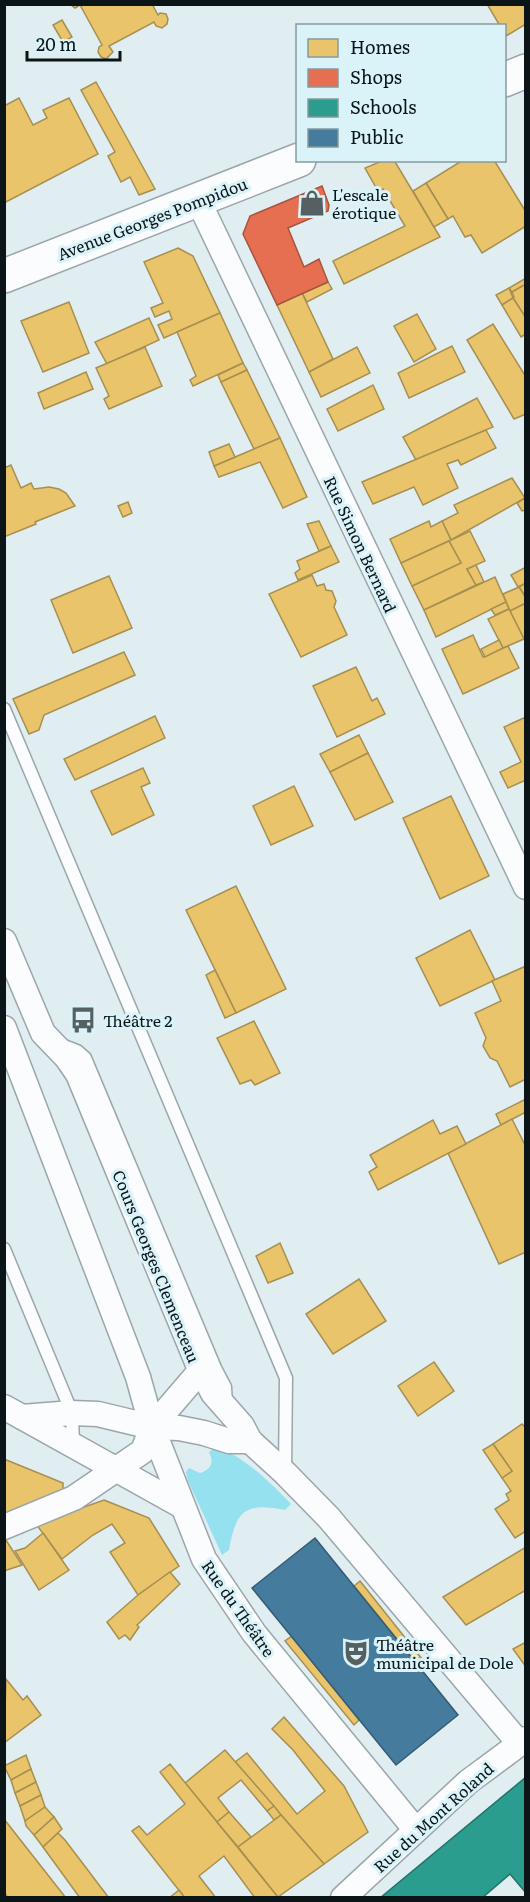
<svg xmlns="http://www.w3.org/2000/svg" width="530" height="1902" font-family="Literata,serif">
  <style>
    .green { fill: #95e1f0 }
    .homes { fill: #e9c46a; stroke: #a68f51; stroke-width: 1.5 }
    .shops { fill: #e76f51; stroke: #a5543f; stroke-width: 1.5 }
    .schools { fill: #2a9d8f; stroke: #21746b; stroke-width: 1.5 }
    .public { fill: #457b9d; stroke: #345c74; stroke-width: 1.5 }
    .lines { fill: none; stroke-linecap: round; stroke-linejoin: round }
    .lane-casing { stroke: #9ca6aa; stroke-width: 15 }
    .street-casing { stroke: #9ca6aa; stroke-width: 27 }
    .secondary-casing { stroke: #9ca6aa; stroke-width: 36 }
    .lane { stroke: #fafcfd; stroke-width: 12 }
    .street { stroke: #fafcfd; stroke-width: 24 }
    .secondary { stroke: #fafcfd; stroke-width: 33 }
    .labels { text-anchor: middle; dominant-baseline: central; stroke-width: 6; stroke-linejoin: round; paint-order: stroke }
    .poi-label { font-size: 16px; fill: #0b1416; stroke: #d9f3f9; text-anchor: start }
    .street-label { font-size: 16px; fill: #0b1416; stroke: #d9f3f9 }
  </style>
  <rect width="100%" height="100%" fill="#e0eef2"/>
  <path class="green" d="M 215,1448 C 240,1452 273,1485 291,1504 L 285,1510 C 245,1502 236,1510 229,1550 L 222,1555 L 188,1481 L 186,1472 L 189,1468 L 200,1473 C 212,1469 214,1462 209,1452 Z"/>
  <g class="homes">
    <path d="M 152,4 L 158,15 L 160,13 L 166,14 L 168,19 L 167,24 L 162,28 L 156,26 L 154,22 L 109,46 L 113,52 L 106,59 L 101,57 L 98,52 L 99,47 L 102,45 L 80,5 L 75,8 L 70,4 Z"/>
    <path d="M 487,4 L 526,4 L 526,24 L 506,36 L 504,26 L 500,26 Z"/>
    <path d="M 62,20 L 72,37 L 63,42 L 53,25 Z"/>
    <path d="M 96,82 L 155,189 L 139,195 L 130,177 L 121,182 L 108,156 L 115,152 L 81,90 Z"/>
    <path d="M 19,98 L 33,125 L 47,118 L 43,110 L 69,98 L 98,154 L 4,203 L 4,106 Z"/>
    <path d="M 384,160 L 394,160 L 440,237 L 344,284 L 333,261 L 405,226 L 383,189 L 378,191 L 365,168 Z"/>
    <path d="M 463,160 L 494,160 L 526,212 L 526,226 L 482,253 L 471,235 L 465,237 L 453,216 L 448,219 L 426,183 Z"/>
    <path d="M 426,183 L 448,219 L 434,227 L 413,191 Z"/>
    <path d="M 178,248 L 193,256 L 220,313 L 164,338 L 158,325 L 172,319 L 169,311 L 155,317 L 151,308 L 163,303 L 144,262 Z"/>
    <path d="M 526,278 L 526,284 L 512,292 L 509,288 Z"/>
    <path d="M 328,282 L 332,289 L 307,302 L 302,293 Z"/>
    <path d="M 526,284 L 526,318 L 513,298 L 514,297 L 512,292 Z"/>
    <path d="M 509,288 L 513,298 L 502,305 L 496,295 Z"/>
    <path d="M 302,293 L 333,359 L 309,372 L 277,305 Z"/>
    <path d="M 513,298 L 526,318 L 526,334 L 521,337 L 502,305 Z"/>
    <path d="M 69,302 L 89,353 L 43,372 L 21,321 Z"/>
    <path d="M 220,313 L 243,363 L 193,386 L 190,380 L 196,376 L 177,332 Z"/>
    <path d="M 417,314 L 436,349 L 414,362 L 394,326 Z"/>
    <path d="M 149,318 L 159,340 L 107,364 L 95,342 Z"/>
    <path d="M 493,324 L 526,377 L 526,414 L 514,419 L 467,340 Z"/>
    <path d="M 452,346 L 465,372 L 409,398 L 398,373 Z"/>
    <path d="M 145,347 L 162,386 L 109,409 L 104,399 L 109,396 L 96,368 Z"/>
    <path d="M 357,347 L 370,373 L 321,397 L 309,372 Z"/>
    <path d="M 243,363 L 247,370 L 221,382 L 218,375 Z"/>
    <path d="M 247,370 L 280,438 L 254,449 L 221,382 Z"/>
    <path d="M 86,372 L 93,389 L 44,409 L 38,393 Z"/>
    <path d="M 373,385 L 384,409 L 338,431 L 327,409 Z"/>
    <path d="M 477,398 L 493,427 L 416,460 L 403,437 Z"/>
    <path d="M 486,430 L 496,448 L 461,465 L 458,460 L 447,464 L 458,488 L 423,505 L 414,487 L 373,504 L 362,482 Z"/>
    <path d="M 280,438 L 307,497 L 283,508 L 260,462 L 219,477 L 214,466 Z"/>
    <path d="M 229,444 L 235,457 L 214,466 L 209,452 Z"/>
    <path d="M 11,465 L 21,488 L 31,483 L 34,489 L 49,487 L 59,489 L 66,493 L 75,506 L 35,522 L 36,524 L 4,537 L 4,468 Z"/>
    <path d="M 512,478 L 525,498 L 451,540 L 442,521 L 458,513 L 454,505 Z"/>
    <path d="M 525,498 L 526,510 L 522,511 L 517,503 Z"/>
    <path d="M 128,502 L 132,513 L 123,517 L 118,506 Z"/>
    <path d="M 319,521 L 331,546 L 319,551 L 307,524 Z"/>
    <path d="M 429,521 L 431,527 L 442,521 L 451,540 L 401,563 L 390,539 Z"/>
    <path d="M 470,531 L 485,561 L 467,569 L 476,585 L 424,610 L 412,586 L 461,563 L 449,541 Z"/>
    <path d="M 449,541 L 461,563 L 412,586 L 401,563 Z"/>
    <path d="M 331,546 L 339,562 L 298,580 L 295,573 L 300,569 L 297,561 Z"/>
    <path d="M 476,565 L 484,582 L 476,585 L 467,569 Z"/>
    <path d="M 526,567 L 526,583 L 518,587 L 511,575 Z"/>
    <path d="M 312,575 L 317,586 L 324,584 L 326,590 L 332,591 L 336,601 L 334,607 L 347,635 L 301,657 L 269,594 Z"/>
    <path d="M 109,576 L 132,628 L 73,653 L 51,600 Z"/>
    <path d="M 495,577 L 506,602 L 436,637 L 424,610 Z"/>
    <path d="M 526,583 L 526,598 L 519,587 Z"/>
    <path d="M 519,587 L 526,598 L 526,603 L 510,611 L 503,594 Z"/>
    <path d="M 506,602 L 509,609 L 495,615 L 491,609 Z"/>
    <path d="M 526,603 L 526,638 L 524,639 L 510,611 Z"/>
    <path d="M 509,609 L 524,639 L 503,648 L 488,619 Z"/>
    <path d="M 473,635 L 483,657 L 508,646 L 519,668 L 463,694 L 442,649 Z"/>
    <path d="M 499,640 L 503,648 L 485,657 L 481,649 Z"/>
    <path d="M 124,652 L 135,675 L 44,715 L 39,730 L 29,734 L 13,699 Z"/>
    <path d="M 356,667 L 372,701 L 377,698 L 385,714 L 337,737 L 313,686 Z"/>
    <path d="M 155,716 L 165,738 L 75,780 L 64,759 Z"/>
    <path d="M 526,717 L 526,780 L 508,788 L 500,772 L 521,762 L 504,727 Z"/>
    <path d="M 359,735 L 368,753 L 330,772 L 320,754 Z"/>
    <path d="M 368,753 L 393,802 L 355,820 L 330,772 Z"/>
    <path d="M 143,768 L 150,783 L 141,787 L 154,815 L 112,835 L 91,791 Z"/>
    <path d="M 294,786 L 313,826 L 271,845 L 253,806 Z"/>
    <path d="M 451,796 L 489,876 L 440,899 L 403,818 Z"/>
    <path d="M 236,886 L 286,989 L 236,1013 L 186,910 Z"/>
    <path d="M 470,930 L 495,980 L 440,1006 L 416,958 Z"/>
    <path d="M 526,966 L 526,1079 L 510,1087 L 497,1061 L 490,1058 L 483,1046 L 486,1038 L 475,1013 L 501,1001 L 492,981 Z"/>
    <path d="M 215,970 L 236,1013 L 225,1018 L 206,975 Z"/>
    <path d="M 254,1021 L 280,1073 L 255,1085 L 251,1080 L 240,1084 L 217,1038 Z"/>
    <path d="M 526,1099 L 526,1112 L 501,1125 L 496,1114 Z"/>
    <path d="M 512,1119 L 526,1147 L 526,1252 L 499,1264 L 448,1153 Z"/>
    <path d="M 433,1120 L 440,1134 L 457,1126 L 466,1144 L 378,1190 L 369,1172 L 377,1167 L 370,1155 Z"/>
    <path d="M 280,1243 L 293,1273 L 268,1283 L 256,1256 Z"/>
    <path d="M 359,1279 L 386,1321 L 333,1354 L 306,1314 Z"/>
    <path d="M 434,1362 L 454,1391 L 418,1416 L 398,1386 Z"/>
    <path d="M 522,1424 L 526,1428 L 526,1531 L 515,1538 L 495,1509 L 509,1500 L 506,1494 L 511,1491 L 502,1478 L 512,1471 L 493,1444 Z"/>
    <path d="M 493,1444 L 512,1471 L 502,1478 L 483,1450 Z"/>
    <path d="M 4,1459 L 63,1483 L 63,1496 L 4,1519 Z"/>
    <path d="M 104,1500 L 149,1518 L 179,1566 L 138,1595 L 110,1552 L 125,1543 L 112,1524 L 93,1535 L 62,1559 L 36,1524 Z"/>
    <path d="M 43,1533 L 69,1570 L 39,1590 L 15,1551 L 25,1548 Z"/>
    <path d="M 4,1537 L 22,1565 L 4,1571 Z"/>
    <path d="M 526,1547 L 526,1590 L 466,1625 L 443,1597 Z"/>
    <path d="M 170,1572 L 180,1584 L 137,1625 L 139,1627 L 130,1640 L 125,1635 L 119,1639 L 107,1622 L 138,1595 Z"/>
    <path d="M 360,1581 L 426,1664 L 421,1669 L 354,1586 Z"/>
    <path d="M 292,1636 L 359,1720 L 354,1725 L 285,1641 Z"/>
    <path d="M 526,1642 L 526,1667 L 513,1649 Z"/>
    <path d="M 6,1679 L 23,1700 L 27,1696 L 41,1715 L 4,1743 Z"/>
    <path d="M 284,1717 L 344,1786 L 368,1832 L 324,1864 L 235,1762 L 247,1753 L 297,1814 L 325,1791 L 293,1750 L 272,1729 Z"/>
    <path d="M 225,1750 L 274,1806 L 267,1811 L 241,1780 L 218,1798 L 229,1812 L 217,1822 L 185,1783 Z"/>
    <path d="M 26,1755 L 31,1769 L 11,1780 L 4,1766 Z"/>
    <path d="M 170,1764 L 217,1822 L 278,1897 L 255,1898 L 224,1856 L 199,1876 L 216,1898 L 185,1898 L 132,1831 L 139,1826 L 147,1835 L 185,1804 L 160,1772 Z"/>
    <path d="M 31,1769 L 36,1782 L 15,1793 L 11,1780 Z"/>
    <path d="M 36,1782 L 41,1795 L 20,1806 L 15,1793 Z"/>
    <path d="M 41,1795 L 45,1807 L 25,1821 L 20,1806 Z"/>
    <path d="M 274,1806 L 281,1815 L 274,1820 L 267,1811 Z"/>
    <path d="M 45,1807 L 54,1817 L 34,1835 L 26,1826 L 25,1821 Z"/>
    <path d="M 229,1812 L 251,1837 L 238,1847 L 217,1822 Z"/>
    <path d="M 281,1815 L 324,1864 L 278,1897 L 238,1847 Z"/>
    <path d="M 54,1817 L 62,1829 L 43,1847 L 34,1835 Z"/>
    <path d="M 4,1819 L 66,1898 L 8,1898 L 4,1892 Z"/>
    <path d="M 58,1833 L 65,1840 L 109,1898 L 80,1898 L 43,1847 Z"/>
    <path d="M 179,1890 L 185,1898 L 169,1898 Z"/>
  </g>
  <path class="shops" d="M 322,186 L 329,205 L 328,211 L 288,228 L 304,267 L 319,259 L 328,282 L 277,305 L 243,234 L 250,216 Z"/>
  <path class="schools" d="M 526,1777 L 526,1893 L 510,1874 L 482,1898 L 380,1898 Z"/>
  <path class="public" d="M 315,1538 L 458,1715 L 396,1765 L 252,1588 Z"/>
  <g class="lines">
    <g class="lane-casing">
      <g id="lane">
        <path d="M 4,709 L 286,1378 L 285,1471"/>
        <path d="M 64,1046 L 77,1051 L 85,1058 L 215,1368 L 225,1387 L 226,1405"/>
        <path d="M 4,1249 L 72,1413 L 73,1446"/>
      </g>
    </g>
    <g class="street-casing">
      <g id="street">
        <path d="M 198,200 L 526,887"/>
        <path d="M 4,941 L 43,1033 L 67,1058 L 78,1074 L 197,1362 L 213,1393 L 242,1426 L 250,1441 L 285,1473 L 329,1518 L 519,1743"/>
        <path d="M 4,1028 L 138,1377 L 152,1427 L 204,1559 L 254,1633 L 415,1829"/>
        <path d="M 4,1407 L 182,1506"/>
        <path d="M 22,1417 L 72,1413 L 98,1414 L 152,1427 L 179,1428 L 204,1433 L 229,1441 L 250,1441"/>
        <path d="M 4,1527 L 74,1498 L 143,1451 L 152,1427 L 201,1370"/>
        <path d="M 343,1898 L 468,1782 L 526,1739"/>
      </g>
    </g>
    <g class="secondary-casing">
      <g id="secondary">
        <path d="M 504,80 L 526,71"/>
        <path d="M 4,276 L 299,160"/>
      </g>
    </g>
    <use href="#lane" class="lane"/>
    <use href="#street" class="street"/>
    <use href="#secondary" class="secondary"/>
  </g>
  <defs>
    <g id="shop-bare" transform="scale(2.07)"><path d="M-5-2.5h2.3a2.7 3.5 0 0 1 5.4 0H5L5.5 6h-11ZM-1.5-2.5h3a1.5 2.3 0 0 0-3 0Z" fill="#566063" stroke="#d9f3f9" stroke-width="2.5" paint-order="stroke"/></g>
    <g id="bus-bare" transform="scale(2.07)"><path d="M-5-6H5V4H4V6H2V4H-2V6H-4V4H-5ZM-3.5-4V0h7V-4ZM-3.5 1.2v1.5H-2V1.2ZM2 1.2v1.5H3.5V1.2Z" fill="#566063" stroke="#d9f3f9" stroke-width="2.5" paint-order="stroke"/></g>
    <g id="theatre-bare" transform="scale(2.07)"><path d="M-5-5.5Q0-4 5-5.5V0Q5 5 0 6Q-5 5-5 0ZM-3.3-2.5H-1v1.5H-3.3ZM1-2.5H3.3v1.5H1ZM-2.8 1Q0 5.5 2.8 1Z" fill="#566063" stroke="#d9f3f9" stroke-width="2.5" paint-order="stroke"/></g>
  </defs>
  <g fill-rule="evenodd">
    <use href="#shop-bare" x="312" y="203"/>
    <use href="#bus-bare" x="83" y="1020"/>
    <use href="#theatre-bare" x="356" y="1653"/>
  </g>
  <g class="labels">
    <g class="poi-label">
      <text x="332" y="194">L'escale<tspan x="332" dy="18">érotique</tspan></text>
      <text x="103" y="1020">Théâtre 2</text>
      <text x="376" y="1644">Théâtre<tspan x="376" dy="18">municipal de Dole</tspan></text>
    </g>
    <g class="street-label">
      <text transform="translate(152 218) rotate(-21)">Avenue Georges Pompidou</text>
      <text transform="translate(361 544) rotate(65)">Rue Simon Bernard</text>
      <text transform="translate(157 1266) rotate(68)">Cours Georges Clemenceau</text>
      <text transform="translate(239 1608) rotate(55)">Rue du Théâtre</text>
      <text transform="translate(433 1817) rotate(-42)">Rue du Mont Roland</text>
    </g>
  </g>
  <rect width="530" height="1902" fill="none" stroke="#0b1416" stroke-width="12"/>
  <rect x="296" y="24" width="210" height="138" fill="#d9f3f9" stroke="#879a9e" stroke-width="1.5"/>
  <rect x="308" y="39" width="30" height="18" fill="#e9c46a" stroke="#879a9e" stroke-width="1.5"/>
  <text x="350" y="54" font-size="18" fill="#0b1416">Homes</text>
  <rect x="308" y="69" width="30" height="18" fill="#e76f51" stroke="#879a9e" stroke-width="1.5"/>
  <text x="350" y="84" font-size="18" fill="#0b1416">Shops</text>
  <rect x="308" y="99" width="30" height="18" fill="#2a9d8f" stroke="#879a9e" stroke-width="1.5"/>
  <text x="350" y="114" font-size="18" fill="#0b1416">Schools</text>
  <rect x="308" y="129" width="30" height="18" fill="#457b9d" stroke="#879a9e" stroke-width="1.5"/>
  <text x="350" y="144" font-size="18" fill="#0b1416">Public</text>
  <path d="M27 51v9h93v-9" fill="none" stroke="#0b1416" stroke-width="3"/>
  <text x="36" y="51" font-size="18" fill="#0b1416" stroke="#d9f3f9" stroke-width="4.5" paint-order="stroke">20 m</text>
</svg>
